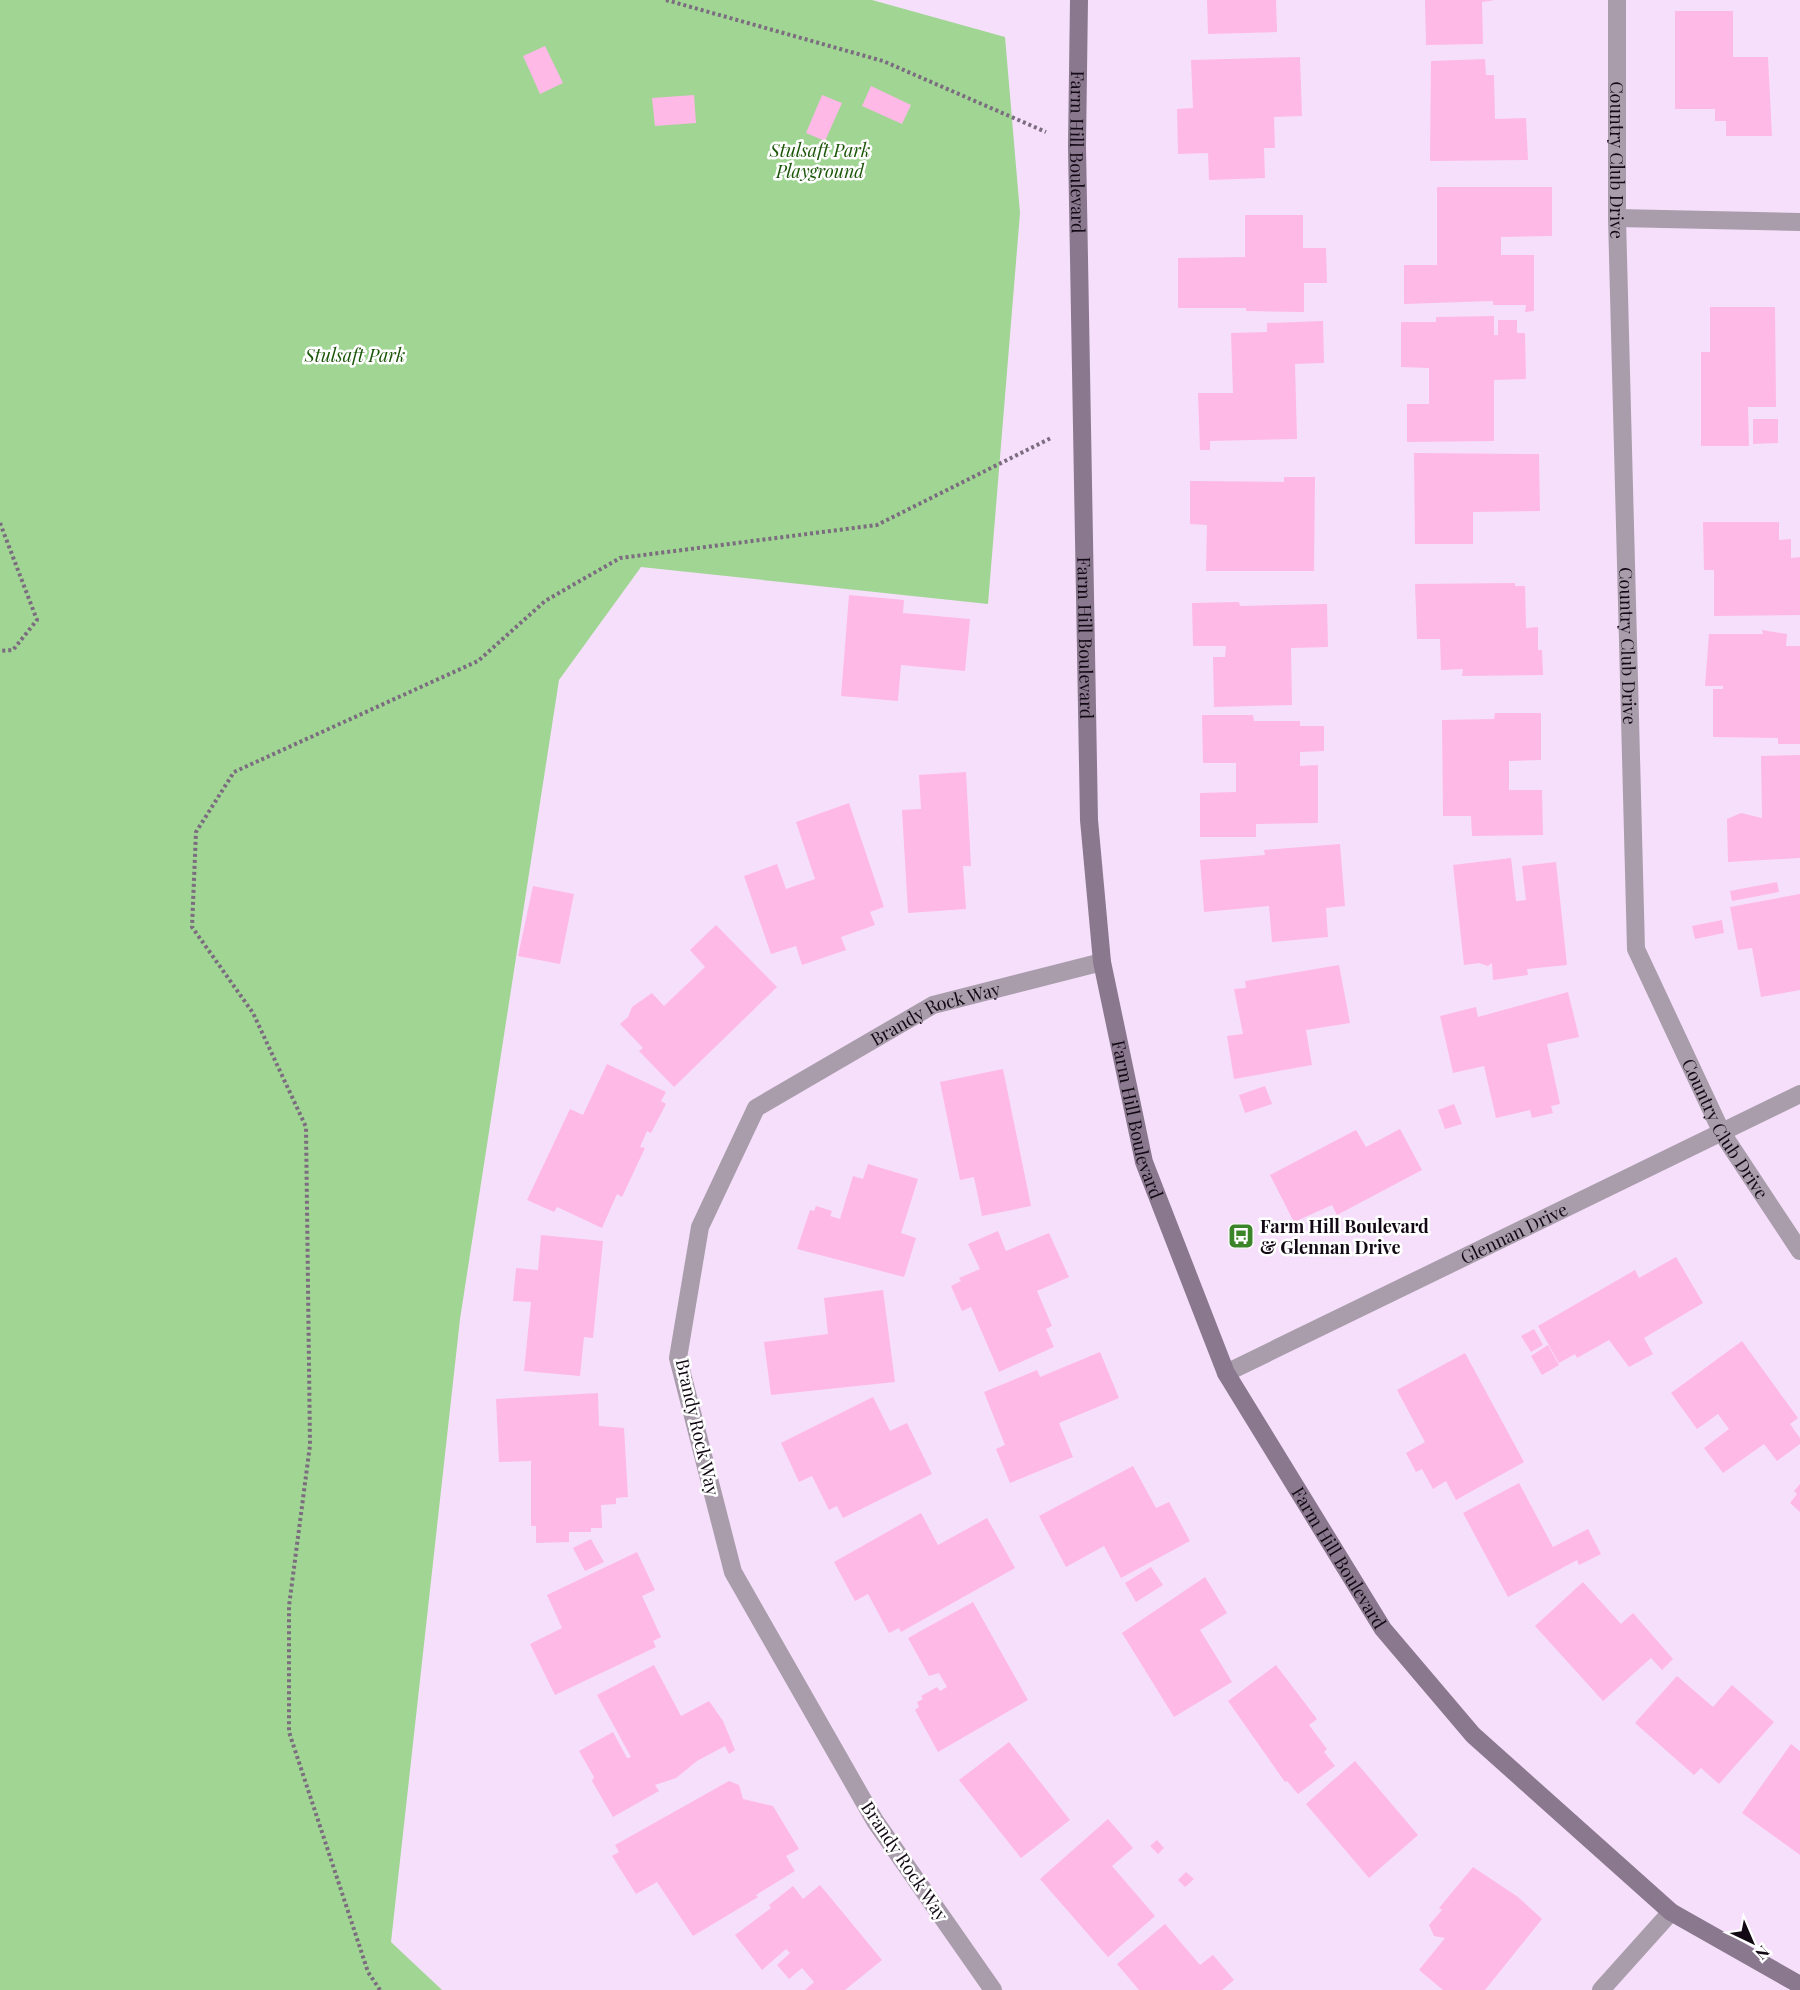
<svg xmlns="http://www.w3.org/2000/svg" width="1800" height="1990" font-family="'Playfair Display',serif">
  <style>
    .green { fill: #a0d594 }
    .building { fill: #feb9e6 }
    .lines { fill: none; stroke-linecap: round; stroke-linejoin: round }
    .path { stroke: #7c6c7f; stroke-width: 4; stroke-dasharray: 3 3; stroke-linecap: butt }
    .street { stroke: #a99dac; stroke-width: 18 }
    .secondary { stroke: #8a798e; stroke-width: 18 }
    .labels { text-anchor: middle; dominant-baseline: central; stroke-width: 5; stroke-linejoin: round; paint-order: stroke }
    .park-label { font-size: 18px; font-style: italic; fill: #1b5608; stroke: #fff }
    .street-label { font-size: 18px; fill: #120914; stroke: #fff }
    .poi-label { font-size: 18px; font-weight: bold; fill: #120914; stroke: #fff; text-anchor: start }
  </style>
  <rect width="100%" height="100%" fill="#f6dffb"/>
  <path class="green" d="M 0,0 L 872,0 L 1005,37 L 1020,213 L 988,604 L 641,567 L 559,680 L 460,1319 L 391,1942 L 442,1990 L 0,1990 Z"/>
  <g class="building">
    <path d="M 1207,0 L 1276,0 L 1277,32 L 1208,34 Z"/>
    <path d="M 1425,0 L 1495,0 L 1482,2 L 1483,44 L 1426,45 Z"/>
    <path d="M 1675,11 L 1733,11 L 1733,57 L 1768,57 L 1772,136 L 1726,136 L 1726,121 L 1715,121 L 1715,109 L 1675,109 Z"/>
    <path d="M 545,46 L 563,83 L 540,94 L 523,56 Z"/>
    <path d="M 1300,57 L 1302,116 L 1274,117 L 1275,148 L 1264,148 L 1265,178 L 1209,180 L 1208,153 L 1178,154 L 1177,109 L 1193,108 L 1191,60 Z"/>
    <path d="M 1485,59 L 1486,75 L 1494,75 L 1495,119 L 1526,118 L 1528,160 L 1430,161 L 1431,61 Z"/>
    <path d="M 871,86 L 911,105 L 902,124 L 862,106 Z"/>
    <path d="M 694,95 L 696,123 L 655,126 L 652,98 Z"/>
    <path d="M 822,95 L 842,103 L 825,141 L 806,133 Z"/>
    <path d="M 1437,187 L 1552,187 L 1552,236 L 1501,237 L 1501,255 L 1534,255 L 1534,311 L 1525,312 L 1526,305 L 1493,305 L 1493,301 L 1404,304 L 1404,265 L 1437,265 Z"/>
    <path d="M 1245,215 L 1303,215 L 1303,248 L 1326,248 L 1327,283 L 1304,283 L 1304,312 L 1246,311 L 1246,308 L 1178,308 L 1178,258 L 1245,257 Z"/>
    <path d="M 1710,307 L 1775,307 L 1776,407 L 1748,407 L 1749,446 L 1701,446 L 1701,352 L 1710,352 Z"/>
    <path d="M 1494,316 L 1494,335 L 1498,335 L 1498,320 L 1517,320 L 1517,333 L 1525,333 L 1526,379 L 1494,380 L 1494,441 L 1407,442 L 1407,404 L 1429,404 L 1429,368 L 1401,367 L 1401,322 L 1436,322 L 1436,317 Z"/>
    <path d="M 1323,321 L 1324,363 L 1295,364 L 1297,439 L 1210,441 L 1210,450 L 1200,450 L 1198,393 L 1233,393 L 1231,333 L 1267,332 L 1267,323 Z"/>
    <path d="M 1753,419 L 1778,419 L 1778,443 L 1753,444 Z"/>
    <path d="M 1414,453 L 1539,454 L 1540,511 L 1473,512 L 1473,544 L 1415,544 Z"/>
    <path d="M 1284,477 L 1315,477 L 1314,571 L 1206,571 L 1207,525 L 1190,524 L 1190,481 L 1284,482 Z"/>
    <path d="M 1703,522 L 1779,522 L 1779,540 L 1791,539 L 1791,558 L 1800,557 L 1800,615 L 1714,616 L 1714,570 L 1704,570 Z"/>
    <path d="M 1515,583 L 1515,586 L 1525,586 L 1526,628 L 1538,627 L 1538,650 L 1542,650 L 1543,675 L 1462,676 L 1463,669 L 1441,670 L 1440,639 L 1417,639 L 1415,584 Z"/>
    <path d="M 849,595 L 904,600 L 903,613 L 970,619 L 965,671 L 901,665 L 898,701 L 841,696 Z"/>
    <path d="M 1239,602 L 1240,606 L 1327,604 L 1328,647 L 1291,648 L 1292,705 L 1214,707 L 1213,657 L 1225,657 L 1226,646 L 1193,646 L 1192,603 Z"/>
    <path d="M 1762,630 L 1787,634 L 1786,646 L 1800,646 L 1800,744 L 1778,744 L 1778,738 L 1713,737 L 1713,689 L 1723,689 L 1723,686 L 1705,686 L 1709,634 L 1763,634 Z"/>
    <path d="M 1495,713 L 1541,713 L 1541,760 L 1509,761 L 1509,790 L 1542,790 L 1543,835 L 1472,836 L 1471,816 L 1443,816 L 1442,720 L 1494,719 Z"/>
    <path d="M 1202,715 L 1253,715 L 1254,721 L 1300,721 L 1300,726 L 1324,726 L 1324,751 L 1300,752 L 1300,766 L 1318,765 L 1318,823 L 1256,824 L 1256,837 L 1200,837 L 1200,793 L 1236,792 L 1236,763 L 1203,763 Z"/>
    <path d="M 1800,755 L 1800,858 L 1728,862 L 1727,819 L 1741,813 L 1762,818 L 1761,756 Z"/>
    <path d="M 966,772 L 971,866 L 963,866 L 966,909 L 908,913 L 902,810 L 921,809 L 919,775 Z"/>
    <path d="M 849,803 L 884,907 L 870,912 L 875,925 L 841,937 L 846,950 L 802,965 L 796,946 L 771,954 L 744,876 L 777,864 L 786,889 L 815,879 L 796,822 Z"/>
    <path d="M 1340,844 L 1345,906 L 1326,908 L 1328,937 L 1272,942 L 1269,906 L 1204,912 L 1200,860 L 1265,855 L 1264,850 Z"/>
    <path d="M 1511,858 L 1516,901 L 1526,900 L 1522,866 L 1556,862 L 1567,965 L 1527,969 L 1528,975 L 1493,980 L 1492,963 L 1488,966 L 1479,963 L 1464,965 L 1453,865 Z"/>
    <path d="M 1777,882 L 1779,892 L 1732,901 L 1730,891 Z"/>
    <path d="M 533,886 L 574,894 L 560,964 L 518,956 Z"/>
    <path d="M 1800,894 L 1800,990 L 1761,997 L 1752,948 L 1738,950 L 1730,907 Z"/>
    <path d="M 1722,920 L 1724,933 L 1695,939 L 1692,926 Z"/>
    <path d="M 716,925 L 777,987 L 674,1087 L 639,1051 L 643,1048 L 620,1024 L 628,1017 L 632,1007 L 652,993 L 664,1006 L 705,967 L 690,950 Z"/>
    <path d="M 1339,965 L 1350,1023 L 1306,1030 L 1312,1065 L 1234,1079 L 1227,1036 L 1243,1034 L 1234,989 L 1246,988 L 1245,981 Z"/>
    <path d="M 1568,992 L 1579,1037 L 1547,1044 L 1560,1104 L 1551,1106 L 1553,1113 L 1532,1118 L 1530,1110 L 1496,1118 L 1484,1066 L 1453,1073 L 1440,1016 L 1476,1007 L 1478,1017 Z"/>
    <path d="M 607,1064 L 666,1092 L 661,1101 L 666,1104 L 651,1133 L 647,1131 L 640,1147 L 645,1148 L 622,1197 L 617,1194 L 602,1228 L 557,1207 L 554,1212 L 527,1200 L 570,1109 L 583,1115 Z"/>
    <path d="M 1003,1069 L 1031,1206 L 982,1216 L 974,1177 L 960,1180 L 940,1082 Z"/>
    <path d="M 1265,1086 L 1272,1104 L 1245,1113 L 1239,1095 Z"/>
    <path d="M 1454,1104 L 1462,1124 L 1445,1129 L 1438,1110 Z"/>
    <path d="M 1400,1129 L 1422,1170 L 1337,1215 L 1332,1205 L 1294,1222 L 1270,1175 L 1356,1130 L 1366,1147 Z"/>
    <path d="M 868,1164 L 918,1179 L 901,1233 L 916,1238 L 904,1277 L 797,1249 L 810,1210 L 814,1211 L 816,1206 L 832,1211 L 830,1216 L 840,1219 L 853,1176 L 863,1179 Z"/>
    <path d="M 998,1231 L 1006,1251 L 1049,1233 L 1069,1277 L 1037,1291 L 1052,1326 L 1046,1329 L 1054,1347 L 999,1372 L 971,1307 L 962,1311 L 951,1286 L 961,1281 L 959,1278 L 980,1269 L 968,1244 Z"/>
    <path d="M 541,1235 L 603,1241 L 593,1338 L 584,1337 L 580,1376 L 524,1371 L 531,1302 L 513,1301 L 516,1268 L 538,1270 Z"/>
    <path d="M 1676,1257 L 1703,1303 L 1644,1338 L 1653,1354 L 1629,1367 L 1609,1340 L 1577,1358 L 1575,1354 L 1559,1363 L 1538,1326 L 1635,1270 L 1639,1278 Z"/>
    <path d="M 883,1290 L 895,1382 L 771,1395 L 764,1342 L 828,1334 L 824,1298 Z"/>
    <path d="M 1534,1329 L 1543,1345 L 1531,1352 L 1521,1336 Z"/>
    <path d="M 1742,1341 L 1798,1418 L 1790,1424 L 1800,1438 L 1800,1444 L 1777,1461 L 1764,1444 L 1723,1473 L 1704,1448 L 1729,1429 L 1718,1414 L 1697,1429 L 1671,1393 Z"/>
    <path d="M 1548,1345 L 1559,1365 L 1542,1375 L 1531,1356 Z"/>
    <path d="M 1100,1352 L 1119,1398 L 1059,1423 L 1073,1457 L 1010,1483 L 996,1449 L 1005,1445 L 984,1392 L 1037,1370 L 1040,1377 Z"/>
    <path d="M 1465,1353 L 1524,1462 L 1456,1500 L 1446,1481 L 1433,1489 L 1422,1469 L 1416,1472 L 1406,1453 L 1425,1442 L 1397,1390 Z"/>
    <path d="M 598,1393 L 599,1426 L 624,1428 L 628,1497 L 616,1498 L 616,1504 L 601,1505 L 602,1528 L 591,1528 L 591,1532 L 569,1532 L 569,1542 L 536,1543 L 536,1526 L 531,1526 L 531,1461 L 499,1462 L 496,1399 Z"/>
    <path d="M 873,1397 L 890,1431 L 907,1423 L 932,1474 L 843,1518 L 837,1506 L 829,1510 L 812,1476 L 799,1482 L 781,1443 Z"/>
    <path d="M 1133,1466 L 1156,1508 L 1169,1502 L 1190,1541 L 1121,1578 L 1104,1546 L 1066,1567 L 1039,1516 Z"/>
    <path d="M 1519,1483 L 1553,1547 L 1588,1529 L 1601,1554 L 1579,1565 L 1577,1560 L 1508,1597 L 1463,1513 Z"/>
    <path d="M 1800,1484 L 1800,1512 L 1790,1503 L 1797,1494 L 1794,1491 Z"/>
    <path d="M 921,1513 L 938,1545 L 987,1518 L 1015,1568 L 901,1632 L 899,1628 L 889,1633 L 868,1594 L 855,1601 L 834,1562 Z"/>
    <path d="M 591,1539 L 604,1562 L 585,1571 L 573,1548 Z"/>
    <path d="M 637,1552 L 655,1590 L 642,1596 L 661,1637 L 653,1641 L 656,1647 L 555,1695 L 530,1644 L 562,1628 L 547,1595 Z"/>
    <path d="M 1151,1567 L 1163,1585 L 1136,1602 L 1125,1583 Z"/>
    <path d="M 1205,1577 L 1227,1613 L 1200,1630 L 1232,1682 L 1174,1717 L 1122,1633 Z"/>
    <path d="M 1583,1582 L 1621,1624 L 1633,1613 L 1673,1659 L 1662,1670 L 1651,1658 L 1603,1701 L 1535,1626 Z"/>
    <path d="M 973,1602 L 1028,1700 L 938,1752 L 915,1710 L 919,1707 L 917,1702 L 923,1699 L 921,1696 L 937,1687 L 940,1691 L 947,1687 L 939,1673 L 929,1676 L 908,1638 Z"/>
    <path d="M 654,1665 L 681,1716 L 709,1701 L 723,1721 L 735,1750 L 729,1754 L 725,1746 L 697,1761 L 676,1778 L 655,1785 L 659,1791 L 613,1817 L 592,1781 L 594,1777 L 579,1751 L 613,1732 L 627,1758 L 631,1757 L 597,1695 Z"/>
    <path d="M 1276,1665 L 1317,1719 L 1309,1725 L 1327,1749 L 1324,1752 L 1335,1766 L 1298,1794 L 1287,1781 L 1285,1782 L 1228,1701 Z"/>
    <path d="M 1677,1676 L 1713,1707 L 1732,1685 L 1774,1722 L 1719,1784 L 1701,1768 L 1694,1775 L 1635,1723 Z"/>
    <path d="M 1009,1742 L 1070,1820 L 1021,1858 L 959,1780 Z"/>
    <path d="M 1791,1744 L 1800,1751 L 1800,1855 L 1742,1813 Z"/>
    <path d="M 1355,1761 L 1418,1835 L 1369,1878 L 1306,1804 Z"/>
    <path d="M 729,1781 L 739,1785 L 743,1799 L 773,1806 L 799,1849 L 786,1856 L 795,1871 L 756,1895 L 758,1897 L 693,1936 L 657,1882 L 636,1894 L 612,1856 L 619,1852 L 615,1845 Z"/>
    <path d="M 1108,1819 L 1133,1848 L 1112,1866 L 1155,1916 L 1108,1957 L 1040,1879 Z"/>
    <path d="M 1157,1840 L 1164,1848 L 1158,1854 L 1150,1846 Z"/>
    <path d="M 1473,1867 L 1518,1897 L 1542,1919 L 1485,1990 L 1443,1990 L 1419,1970 L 1445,1938 L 1434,1936 L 1429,1925 L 1442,1910 L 1439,1908 Z"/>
    <path d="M 1186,1872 L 1194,1879 L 1185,1887 L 1178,1880 Z"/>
    <path d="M 820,1885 L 882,1960 L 845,1990 L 805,1990 L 814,1982 L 802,1968 L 789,1979 L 777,1965 L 790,1953 L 786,1949 L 762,1970 L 735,1935 L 771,1908 L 769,1905 L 793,1886 L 803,1899 Z"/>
    <path d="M 1165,1924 L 1200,1965 L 1213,1955 L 1234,1980 L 1222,1990 L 1139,1990 L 1117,1964 Z"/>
  </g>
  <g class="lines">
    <g class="path">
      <path d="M 666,0 L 883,61 L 1046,132"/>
      <path d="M 0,523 L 37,620 L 13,650 L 0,651"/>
      <path d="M 380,1990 L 368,1972 L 289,1732 L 289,1606 L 310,1445 L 306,1127 L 253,1013 L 192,927 L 196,832 L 234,772 L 478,661 L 545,601 L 620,558 L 877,525 L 1051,438"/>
    </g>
    <g class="street">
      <path id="s1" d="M 1617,0 L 1617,218 L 1636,949 L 1722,1133 L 1800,1251"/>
      <path d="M 1617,218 L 1800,222"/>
      <path id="s2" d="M 1226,1373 L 1800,1094"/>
      <path id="s3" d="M 993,1990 L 875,1821 L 733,1572 L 678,1358 L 700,1227 L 756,1108 L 933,1005 L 1102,962"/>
      <path d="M 1601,1990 L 1671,1912"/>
    </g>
    <path class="secondary" id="s4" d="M 1079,0 L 1077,146 L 1089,820 L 1102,962 L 1144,1162 L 1226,1373 L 1383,1629 L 1473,1735 L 1671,1912 L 1800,1985"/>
  </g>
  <defs>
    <g id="bus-square" transform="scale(1.35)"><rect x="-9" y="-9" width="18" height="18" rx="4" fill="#3c842a" stroke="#fff"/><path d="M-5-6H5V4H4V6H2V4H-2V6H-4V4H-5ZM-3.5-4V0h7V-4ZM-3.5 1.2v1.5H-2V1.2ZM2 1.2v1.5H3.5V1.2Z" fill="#fff"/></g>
  </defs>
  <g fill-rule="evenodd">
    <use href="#bus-square" x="1241" y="1236"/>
  </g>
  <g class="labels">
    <g class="park-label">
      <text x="820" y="150">Stulsaft Park<tspan x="820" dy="21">Playground</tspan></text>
      <text x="355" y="355">Stulsaft Park</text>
    </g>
    <g class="street-label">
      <text stroke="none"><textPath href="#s4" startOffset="152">Farm Hill Boulevard</textPath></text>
      <text stroke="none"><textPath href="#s1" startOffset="160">Country Club Drive</textPath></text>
      <text stroke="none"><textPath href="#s4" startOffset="638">Farm Hill Boulevard</textPath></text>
      <text stroke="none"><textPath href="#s1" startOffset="646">Country Club Drive</textPath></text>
      <text stroke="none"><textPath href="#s3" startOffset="1182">Brandy Rock Way</textPath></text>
      <text stroke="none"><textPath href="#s4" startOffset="1124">Farm Hill Boulevard</textPath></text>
      <text stroke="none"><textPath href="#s1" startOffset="1150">Country Club Drive</textPath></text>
      <text stroke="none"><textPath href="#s2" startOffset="320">Glennan Drive</textPath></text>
      <text transform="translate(698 1427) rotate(77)">Brandy Rock Way</text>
      <text stroke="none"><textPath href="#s4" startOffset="1610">Farm Hill Boulevard</textPath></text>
      <text transform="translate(905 1861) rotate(56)">Brandy Rock Way</text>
    </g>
    <g class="poi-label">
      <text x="1260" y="1226">Farm Hill Boulevard<tspan x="1260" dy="21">&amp; Glennan Drive</tspan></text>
    </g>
  </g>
  <g transform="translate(1752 1942) rotate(136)" stroke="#ffffff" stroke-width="4.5" paint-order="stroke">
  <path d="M0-4.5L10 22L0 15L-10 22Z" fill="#120914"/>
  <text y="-9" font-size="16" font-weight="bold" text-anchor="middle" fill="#120914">N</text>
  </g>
</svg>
